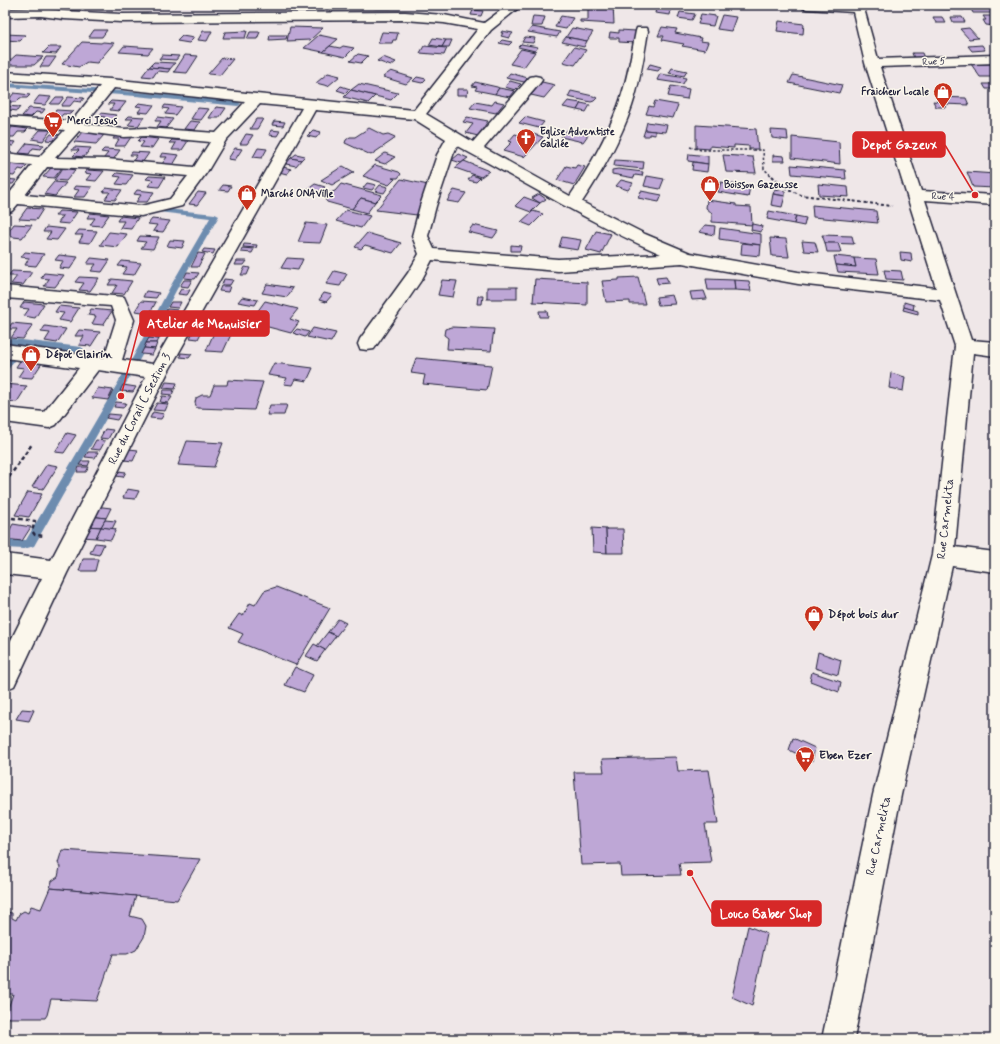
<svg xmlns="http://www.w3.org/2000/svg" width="1000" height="1044" font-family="Mynerve,sans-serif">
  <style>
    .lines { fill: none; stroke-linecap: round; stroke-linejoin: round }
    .stream { fill: #6d8caf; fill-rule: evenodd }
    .building { fill: #bea7d6; stroke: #22223b }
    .minor-casing { stroke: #22223b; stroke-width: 3 }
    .path-far2 { stroke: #22223b; stroke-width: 1.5; stroke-dasharray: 2.5 2; stroke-linecap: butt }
    .path-far1 { stroke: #22223b; stroke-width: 2; stroke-dasharray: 3 2.5; stroke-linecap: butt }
    .path { stroke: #22223b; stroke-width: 2.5; stroke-dasharray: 4 3; stroke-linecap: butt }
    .minor { fill: #fbf7ec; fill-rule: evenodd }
    .labels { text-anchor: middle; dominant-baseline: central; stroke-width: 3; stroke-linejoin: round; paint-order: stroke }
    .far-street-label { font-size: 10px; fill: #22223b; stroke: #fbf7ec }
    .far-poi-label { font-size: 10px; font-weight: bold; fill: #22223b; stroke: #fbf7ec; text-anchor: start }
    .poi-label { font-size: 12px; font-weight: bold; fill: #22223b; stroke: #fbf7ec; text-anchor: start }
    .street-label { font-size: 12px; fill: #22223b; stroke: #fbf7ec }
    .leader { fill: none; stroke: #d62828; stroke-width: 1.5 }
    .callout-dot { fill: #d62828; stroke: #fbf7ec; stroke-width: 1.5 }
    .callout { fill: #d62828; stroke: #d62828; stroke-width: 1.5 }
    .callout-label { font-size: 13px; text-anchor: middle; font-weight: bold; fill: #fff }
  </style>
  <rect width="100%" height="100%" fill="#efe7e8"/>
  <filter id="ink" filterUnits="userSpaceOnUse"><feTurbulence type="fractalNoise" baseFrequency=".025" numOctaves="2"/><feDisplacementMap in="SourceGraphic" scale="8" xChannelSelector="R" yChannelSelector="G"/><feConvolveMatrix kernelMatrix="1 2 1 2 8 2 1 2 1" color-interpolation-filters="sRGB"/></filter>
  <g filter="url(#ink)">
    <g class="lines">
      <g class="stream">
        <path d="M 5,83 L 136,92 L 238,102 L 241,104 L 238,106 L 136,96 L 5,87 Z"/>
        <path d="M 147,207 L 215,214 L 219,216 L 178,287 L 141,357 L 34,546 L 24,549 L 5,548 L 5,540 L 26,540 L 133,357 L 170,287 L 210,218 L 150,211 L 147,211 Z"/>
        <path d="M 5,338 L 81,347 L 85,350 L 81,353 L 21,346 L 22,348 L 21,350 L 8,370 L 5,371 L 5,361 L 17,345 L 5,344 Z"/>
      </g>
    </g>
    <g class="building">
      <rect x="375" y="5" width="16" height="3"/>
      <path d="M 600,5 L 613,5 L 614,24 L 580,22 L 580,20 L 588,20 L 588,7 L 600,8 Z"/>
      <path d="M 616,5 L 648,5 L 648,9 Z"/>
      <path d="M 931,5 L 962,5 L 964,10 L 940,9 L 933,8 Z"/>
      <path d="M 975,6 L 995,6 L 995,13 L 973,13 L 971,9 L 977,9 Z"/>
      <path d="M 656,9 L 671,10 L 670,15 L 655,13 Z"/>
      <path d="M 473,10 L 483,11 L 481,16 L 471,15 Z"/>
      <path d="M 680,12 L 695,14 L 692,20 L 678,18 Z"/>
      <path d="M 701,14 L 716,16 L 713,26 L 698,24 Z"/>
      <path d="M 722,15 L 736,17 L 731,31 L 717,29 Z"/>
      <path d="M 533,16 L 545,17 L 542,26 L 531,26 Z"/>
      <path d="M 561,16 L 573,18 L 566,29 L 555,27 Z"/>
      <path d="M 983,16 L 993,16 L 995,26 L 986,25 L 983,20 L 986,20 Z"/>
      <path d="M 933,17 L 942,17 L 946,23 L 936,23 Z"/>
      <path d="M 951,17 L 962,17 L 965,22 L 953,22 Z"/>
      <path d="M 779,21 L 804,24 L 803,34 L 777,31 Z"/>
      <path d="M 290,27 L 323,28 L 310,40 L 287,41 Z"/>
      <path d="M 532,27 L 560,32 L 557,37 L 528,32 Z"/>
      <path d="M 662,27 L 677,29 L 675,33 L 701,38 L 700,41 L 708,42 L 705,50 L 682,46 L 684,44 L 662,40 L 664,36 L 658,36 Z"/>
      <path d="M 572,28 L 593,32 L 587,41 L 566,37 Z"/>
      <path d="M 969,28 L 978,38 L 969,39 L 960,29 Z"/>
      <path d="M 94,30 L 107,30 L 102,37 L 89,37 Z"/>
      <path d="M 619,30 L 636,31 L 635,43 L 619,42 L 619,38 L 609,38 L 610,32 L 619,33 Z"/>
      <path d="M 203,31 L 212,31 L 207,41 L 198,40 Z"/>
      <path d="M 247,31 L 245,38 L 223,38 L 225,32 Z"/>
      <path d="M 502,31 L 513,33 L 509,38 L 501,36 L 503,33 L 501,33 Z"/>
      <path d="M 250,32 L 260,32 L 257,39 L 247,39 Z"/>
      <path d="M 382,32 L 398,33 L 396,40 L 393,40 L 392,43 L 378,43 Z"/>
      <path d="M 5,34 L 26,35 L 20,41 L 5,40 Z"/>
      <path d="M 270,35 L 287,35 L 286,39 L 269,40 Z"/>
      <path d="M 319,35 L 338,39 L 323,52 L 304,48 Z"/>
      <path d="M 182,36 L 194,38 L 189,43 L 177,41 Z"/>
      <path d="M 525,37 L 535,38 L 533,43 L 522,42 Z"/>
      <path d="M 566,37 L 587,41 L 584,47 L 562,42 Z"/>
      <path d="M 433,38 L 446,40 L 442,47 L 429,45 Z"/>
      <path d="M 446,40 L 452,40 L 449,47 L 442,47 Z"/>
      <path d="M 502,40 L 512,42 L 509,45 L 499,43 Z"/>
      <path d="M 82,42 L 101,43 L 103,42 L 114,43 L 97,63 L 87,62 L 79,67 L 62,64 Z"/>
      <path d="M 521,44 L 538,47 L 535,51 L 518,47 Z"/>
      <path d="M 982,45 L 985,50 L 972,51 L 968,46 Z"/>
      <path d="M 124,46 L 153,48 L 148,54 L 119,52 Z"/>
      <path d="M 330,46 L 340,48 L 343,46 L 354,48 L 345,57 L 323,52 Z"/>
      <path d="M 424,46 L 447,48 L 444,55 L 420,53 Z"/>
      <path d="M 49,47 L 61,47 L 56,54 L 43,53 Z"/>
      <path d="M 574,47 L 586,50 L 575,65 L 563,62 Z"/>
      <path d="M 521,49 L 535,52 L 524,67 L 510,64 Z"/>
      <path d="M 912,53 L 922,53 L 924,58 L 914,58 Z"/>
      <path d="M 358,54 L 368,56 L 361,63 L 350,61 Z"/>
      <path d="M 16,55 L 43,57 L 34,65 L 5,65 Z"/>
      <path d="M 162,55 L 179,56 L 176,60 L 159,59 Z"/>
      <path d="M 185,55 L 198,56 L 187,73 L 174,72 Z"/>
      <path d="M 46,57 L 56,57 L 49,67 L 40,67 Z"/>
      <path d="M 383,57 L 396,62 L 391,66 L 377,61 Z"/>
      <path d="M 222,58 L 233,59 L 220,75 L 208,74 Z"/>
      <path d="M 154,62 L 175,63 L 170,69 L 149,67 Z"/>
      <path d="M 650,64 L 661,67 L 658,71 L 647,69 Z"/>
      <path d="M 971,64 L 991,64 L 995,69 L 995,77 L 980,77 Z"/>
      <path d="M 149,67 L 170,69 L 168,72 L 157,71 L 153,77 L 142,76 Z"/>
      <path d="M 672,68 L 687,71 L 684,76 L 669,73 Z"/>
      <path d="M 391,71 L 413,78 L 406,84 L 383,77 Z"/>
      <path d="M 328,73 L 340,76 L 328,86 L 316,83 Z"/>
      <path d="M 510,73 L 528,78 L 524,82 L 506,78 Z"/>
      <path d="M 660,74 L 686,78 L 683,84 L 657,80 Z"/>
      <path d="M 793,75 L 842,85 L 839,93 L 789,83 Z"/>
      <path d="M 417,77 L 426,79 L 422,83 L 413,81 Z"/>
      <path d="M 510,81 L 521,84 L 515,90 L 505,87 Z"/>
      <path d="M 475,82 L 497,87 L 499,88 L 495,94 L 475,90 L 477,87 L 472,86 Z"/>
      <path d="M 542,82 L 555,85 L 544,98 L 531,95 Z"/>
      <path d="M 359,84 L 398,93 L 391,100 L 351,90 Z"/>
      <path d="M 983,84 L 993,84 L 995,89 L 986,89 Z"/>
      <path d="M 341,86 L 350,89 L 346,93 L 337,90 Z"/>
      <path d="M 671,86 L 689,89 L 687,99 L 668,96 Z"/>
      <path d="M 499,88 L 515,91 L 510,97 L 495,94 Z"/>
      <path d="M 457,89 L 468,89 L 467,95 L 457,95 Z"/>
      <path d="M 351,90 L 375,96 L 368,103 L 344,97 Z"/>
      <path d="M 571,91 L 593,96 L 597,98 L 594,101 L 591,102 L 568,97 Z"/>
      <path d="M 14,93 L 30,95 L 27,98 L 20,98 L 16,102 L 7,102 Z"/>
      <path d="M 39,96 L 51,97 L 45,105 L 33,104 Z"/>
      <path d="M 56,97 L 64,97 L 59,104 L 50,104 Z"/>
      <path d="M 68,97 L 84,98 L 81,102 L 74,101 L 70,106 L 61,106 Z"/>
      <path d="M 939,97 L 966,98 L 969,105 L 943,104 Z"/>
      <path d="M 111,101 L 126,102 L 119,111 L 110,110 L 114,104 L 108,104 Z"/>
      <path d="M 495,101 L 504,103 L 496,113 L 470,108 L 475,102 L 492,105 Z"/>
      <path d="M 568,101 L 581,103 L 577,110 L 563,107 Z"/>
      <path d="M 655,101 L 678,105 L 673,118 L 646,114 L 649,106 L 653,107 Z"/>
      <path d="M 933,101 L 941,102 L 946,107 L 936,107 Z"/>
      <path d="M 139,103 L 154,105 L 148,113 L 138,112 L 142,107 L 136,106 Z"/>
      <path d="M 581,103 L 590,105 L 586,112 L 577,110 Z"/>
      <path d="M 165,105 L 181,107 L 175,115 L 165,114 L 169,109 L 163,108 Z"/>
      <path d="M 5,106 L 20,107 L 17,111 L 10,110 L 6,115 Z"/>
      <path d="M 216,107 L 226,108 L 219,118 L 209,118 Z"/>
      <path d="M 29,108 L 45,109 L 42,113 L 36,112 L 31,117 L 22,116 Z"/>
      <path d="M 198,108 L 209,109 L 201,120 L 191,119 Z"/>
      <path d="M 56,110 L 73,111 L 70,114 L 63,114 L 59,119 L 50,118 Z"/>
      <path d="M 101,113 L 116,115 L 110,123 L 100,123 L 105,117 L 99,116 Z"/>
      <path d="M 129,116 L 144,117 L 138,126 L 128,125 L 133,119 L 126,119 Z"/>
      <path d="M 157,117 L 173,119 L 166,128 L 157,127 L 161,121 L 155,121 Z"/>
      <path d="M 467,117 L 488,121 L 478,136 L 466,133 L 473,124 L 463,122 Z"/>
      <path d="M 525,117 L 544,122 L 539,128 L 519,123 Z"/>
      <path d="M 256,119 L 263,119 L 257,129 L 250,129 Z"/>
      <path d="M 190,121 L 200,122 L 195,130 L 184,129 Z"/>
      <path d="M 274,121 L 285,122 L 283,126 L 272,125 Z"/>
      <path d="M 647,122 L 667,125 L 665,132 L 645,130 Z"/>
      <path d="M 696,125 L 756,129 L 758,149 L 749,149 L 749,146 L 734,145 L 734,148 L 710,146 L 710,149 L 696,148 Z"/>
      <path d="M 12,127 L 28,129 L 25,132 L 18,132 L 14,137 L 5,137 Z"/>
      <path d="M 369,128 L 383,135 L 388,134 L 395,137 L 393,140 L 371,155 L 345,143 L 346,140 L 350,137 L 355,137 Z"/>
      <path d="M 40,130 L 51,130 L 43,141 L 32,139 Z"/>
      <path d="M 271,130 L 280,131 L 277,136 L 269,135 Z"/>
      <path d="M 313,130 L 321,132 L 316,138 L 307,136 Z"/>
      <path d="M 567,130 L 588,135 L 583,142 L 561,137 Z"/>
      <path d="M 645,130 L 655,131 L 655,135 L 649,134 L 649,136 L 643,136 Z"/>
      <path d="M 771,130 L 787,131 L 788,140 L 772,138 Z"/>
      <path d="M 523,131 L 543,137 L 524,157 L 503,151 L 512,142 L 509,141 L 515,134 L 519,135 Z"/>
      <path d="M 82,132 L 104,135 L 96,144 L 74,142 Z"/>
      <path d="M 51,134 L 61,135 L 55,141 L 46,140 Z"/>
      <path d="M 246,134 L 253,135 L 247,144 L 240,144 Z"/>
      <path d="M 115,136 L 131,137 L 125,146 L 115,146 L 119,139 L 113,139 Z"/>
      <path d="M 142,137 L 158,139 L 152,148 L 140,147 L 144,142 L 138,141 Z"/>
      <path d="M 792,137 L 839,142 L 840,164 L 792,158 Z"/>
      <path d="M 172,140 L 188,141 L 182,150 L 172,150 L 176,143 L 169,143 Z"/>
      <path d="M 5,141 L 16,142 L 13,146 L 6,145 L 5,146 Z"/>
      <path d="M 27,143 L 44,145 L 41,149 L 33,148 L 29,154 L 19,153 Z"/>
      <path d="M 74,147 L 91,148 L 84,157 L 73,156 L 79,150 L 72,150 Z"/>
      <path d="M 235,148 L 242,149 L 235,160 L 228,159 Z"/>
      <path d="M 258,148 L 267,149 L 262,158 L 253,157 Z"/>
      <path d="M 104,149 L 120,150 L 113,160 L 103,159 L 108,153 L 101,152 Z"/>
      <path d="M 132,152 L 149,153 L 142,163 L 132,162 L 137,155 L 130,155 Z"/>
      <path d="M 162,153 L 179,155 L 173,165 L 162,164 L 167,157 L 160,157 Z"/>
      <path d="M 385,153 L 395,157 L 385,164 L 375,161 Z"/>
      <path d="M 296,154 L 305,156 L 301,160 L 291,158 Z"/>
      <path d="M 459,154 L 468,158 L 461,163 L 452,160 Z"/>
      <path d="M 689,154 L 708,156 L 708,164 L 688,161 Z"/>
      <path d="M 723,155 L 753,157 L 756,173 L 726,172 Z"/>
      <path d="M 773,155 L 784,156 L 785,161 L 773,161 Z"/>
      <path d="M 291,158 L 301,160 L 296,166 L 286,164 Z"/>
      <path d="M 615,160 L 644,162 L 643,169 L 614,166 Z"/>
      <path d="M 464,161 L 489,171 L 481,177 L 455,168 Z"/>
      <path d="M 693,162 L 708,164 L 707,172 L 692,170 Z"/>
      <path d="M 11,164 L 27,166 L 23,170 L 19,169 L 14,176 L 5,175 L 5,171 Z"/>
      <path d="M 375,165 L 399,172 L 401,174 L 398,178 L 392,178 L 395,179 L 389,185 L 363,176 Z"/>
      <path d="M 577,165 L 585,167 L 574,185 L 557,180 L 566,166 L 575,168 Z"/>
      <path d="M 791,165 L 845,170 L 846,179 L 792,174 Z"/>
      <path d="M 343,166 L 354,172 L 332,185 L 321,180 Z"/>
      <path d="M 283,167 L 291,169 L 287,174 L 279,172 Z"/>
      <path d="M 51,168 L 62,168 L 54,178 L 43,177 Z"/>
      <path d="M 63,168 L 75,170 L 66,181 L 54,180 Z"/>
      <path d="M 618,169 L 643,172 L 642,176 L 635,175 L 634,178 L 612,174 L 612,170 Z"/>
      <path d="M 87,170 L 104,171 L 96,181 L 86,180 L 91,174 L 85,173 Z"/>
      <path d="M 967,172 L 995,174 L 995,188 L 973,187 Z"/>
      <path d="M 117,173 L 133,175 L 126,185 L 116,184 L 121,177 L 114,176 Z"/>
      <path d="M 472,175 L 480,178 L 476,182 L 468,180 Z"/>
      <path d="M 149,176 L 165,177 L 159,187 L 148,186 L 153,180 L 146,179 Z"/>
      <path d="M 647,176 L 664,179 L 660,189 L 644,186 Z"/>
      <path d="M 5,179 L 16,180 L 13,184 L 5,184 Z"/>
      <path d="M 401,179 L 428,185 L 417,215 L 376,210 Z"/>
      <path d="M 621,180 L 633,183 L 628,190 L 616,186 Z"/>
      <path d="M 54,182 L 66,183 L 55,196 L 44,194 Z"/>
      <path d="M 721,182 L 750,187 L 748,197 L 718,192 Z"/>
      <path d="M 367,183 L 376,185 L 372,190 L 363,188 Z"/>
      <path d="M 315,184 L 325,187 L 318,194 L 307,190 Z"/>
      <path d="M 341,184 L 382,195 L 375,202 L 361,198 L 352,209 L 327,202 L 325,199 L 327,194 L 335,191 Z"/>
      <path d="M 818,184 L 848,187 L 849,197 L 819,195 Z"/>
      <path d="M 223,185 L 231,186 L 228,191 L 219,190 Z"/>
      <path d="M 380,185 L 388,187 L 384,193 L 375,191 Z"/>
      <path d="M 75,186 L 92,187 L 85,197 L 74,197 L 79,190 L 73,189 Z"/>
      <path d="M 106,188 L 122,190 L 115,200 L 105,199 L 110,192 L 103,192 Z"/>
      <path d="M 775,189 L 785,191 L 785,196 L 773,194 Z"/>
      <path d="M 137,190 L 154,192 L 147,202 L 136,202 L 141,195 L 134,194 Z"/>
      <path d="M 454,190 L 466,193 L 459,203 L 447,201 Z"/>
      <path d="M 641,191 L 662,195 L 659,202 L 638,198 Z"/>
      <path d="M 198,192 L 206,193 L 197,205 L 189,204 Z"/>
      <path d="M 539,194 L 546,199 L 540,203 L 532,198 Z"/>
      <path d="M 773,194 L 785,196 L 782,207 L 771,205 Z"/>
      <path d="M 524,197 L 540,203 L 531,212 L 515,206 Z"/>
      <path d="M 361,198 L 375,202 L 367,213 L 352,209 Z"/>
      <path d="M 707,200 L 736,204 L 736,206 L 751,207 L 752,225 L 712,222 L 712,213 L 706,208 Z"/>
      <path d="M 812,205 L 876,211 L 878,223 L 813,217 Z"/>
      <path d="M 27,208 L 43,209 L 36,220 L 19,219 Z"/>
      <path d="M 346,210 L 370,216 L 361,228 L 336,221 Z"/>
      <path d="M 59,211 L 77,212 L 69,224 L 58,223 L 63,216 L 55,216 Z"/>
      <path d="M 533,211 L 543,214 L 531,226 L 521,222 Z"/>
      <path d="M 769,211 L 796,216 L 794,224 L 767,219 Z"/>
      <path d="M 90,213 L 109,215 L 101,226 L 90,225 L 95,218 L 87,218 Z"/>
      <path d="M 120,216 L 138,218 L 131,229 L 120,228 L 124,221 L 117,221 Z"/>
      <path d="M 796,216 L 806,218 L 804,226 L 794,224 Z"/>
      <path d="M 152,219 L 170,221 L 163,232 L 153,231 L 157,225 L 148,224 Z"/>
      <path d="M 306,223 L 327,225 L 320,243 L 298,242 Z"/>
      <path d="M 14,224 L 32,225 L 22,238 L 5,236 Z"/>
      <path d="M 752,224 L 762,226 L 761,232 L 751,230 Z"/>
      <path d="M 473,225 L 498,231 L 493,238 L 468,232 Z"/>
      <path d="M 705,225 L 715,226 L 714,235 L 699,232 Z"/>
      <path d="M 46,227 L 65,229 L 57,240 L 46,239 L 51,232 L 43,232 Z"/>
      <path d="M 720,228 L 761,234 L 761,245 L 719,239 Z"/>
      <path d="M 79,230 L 97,231 L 90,243 L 79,242 L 83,235 L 75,235 Z"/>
      <path d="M 596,231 L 611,234 L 601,254 L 586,250 Z"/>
      <path d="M 109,232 L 127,234 L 118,247 L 100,245 Z"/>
      <path d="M 367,233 L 401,243 L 393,253 L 365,245 L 361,249 L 355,247 Z"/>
      <path d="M 822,235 L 852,236 L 854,244 L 825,243 Z"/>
      <path d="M 140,236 L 159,237 L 153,249 L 141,248 L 146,242 L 137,241 Z"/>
      <path d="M 562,237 L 581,240 L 578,250 L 559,247 Z"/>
      <path d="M 770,238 L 786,239 L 789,257 L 772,256 Z"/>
      <path d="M 170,240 L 185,241 L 182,248 L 167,246 Z"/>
      <path d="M 802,241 L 815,242 L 818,252 L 804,251 Z"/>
      <path d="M 742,243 L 761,245 L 760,256 L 741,254 Z"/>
      <path d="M 825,243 L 838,243 L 841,252 L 827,252 Z"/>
      <path d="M 244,244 L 257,245 L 256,248 L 243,247 Z"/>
      <path d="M 511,245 L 521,246 L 520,251 L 511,251 Z"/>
      <path d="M 242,248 L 254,249 L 252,253 L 241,252 Z"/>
      <path d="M 204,249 L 215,250 L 213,254 L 202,252 Z"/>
      <path d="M 25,252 L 44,254 L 36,266 L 25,265 L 29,258 L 21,257 Z"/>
      <path d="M 900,252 L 911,253 L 912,262 L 901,260 Z"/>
      <path d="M 198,253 L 205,254 L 198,267 L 191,267 Z"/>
      <path d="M 59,255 L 78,257 L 70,269 L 59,268 L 63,261 L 55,260 Z"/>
      <path d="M 834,256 L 854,258 L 856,267 L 836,265 Z"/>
      <path d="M 91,258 L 110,260 L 102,272 L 91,271 L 96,264 L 87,264 Z"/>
      <path d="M 287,258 L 303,259 L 298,270 L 281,268 Z"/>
      <path d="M 854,258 L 876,259 L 879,274 L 838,272 L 836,265 L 856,267 Z"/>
      <path d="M 122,261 L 141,263 L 134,275 L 122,274 L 127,267 L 118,266 Z"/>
      <path d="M 237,261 L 247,261 L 244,265 L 235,265 Z"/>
      <path d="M 245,267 L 250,268 L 247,275 L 241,275 Z"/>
      <path d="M 884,270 L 901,271 L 903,280 L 886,279 Z"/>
      <path d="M 12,271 L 32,272 L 23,285 L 11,284 L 17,276 L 8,276 Z"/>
      <path d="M 334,271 L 347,274 L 340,286 L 326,284 Z"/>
      <path d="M 187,272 L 199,273 L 195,279 L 184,278 Z"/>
      <path d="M 44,273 L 64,275 L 55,287 L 44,286 L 49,279 L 41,278 Z"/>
      <path d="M 79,277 L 99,278 L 90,291 L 79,290 L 84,283 L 75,282 Z"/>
      <path d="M 638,277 L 645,304 L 630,304 L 630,301 L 606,302 L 602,281 L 619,280 L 619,278 Z"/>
      <path d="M 666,277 L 669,283 L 658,284 L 656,278 Z"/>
      <path d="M 112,279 L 132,281 L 124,294 L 112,293 L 117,285 L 108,285 Z"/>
      <path d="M 224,279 L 233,280 L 230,285 L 222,285 Z"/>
      <path d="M 535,279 L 587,282 L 587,305 L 533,302 Z"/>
      <path d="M 706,279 L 734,280 L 735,290 L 708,290 Z"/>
      <path d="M 184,280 L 192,280 L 188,287 L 180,286 Z"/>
      <path d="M 442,280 L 457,281 L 453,297 L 438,295 Z"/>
      <path d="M 734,280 L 749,281 L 751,291 L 735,290 Z"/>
      <path d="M 267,284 L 293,288 L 287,297 L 262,293 Z"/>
      <path d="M 221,286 L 230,286 L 228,292 L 219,291 Z"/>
      <rect x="487" y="287" width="30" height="12"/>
      <path d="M 181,289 L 190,290 L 187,295 L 178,294 Z"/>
      <path d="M 146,291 L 159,293 L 156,298 L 143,297 Z"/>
      <path d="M 704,291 L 707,299 L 692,300 L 690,292 Z"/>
      <path d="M 324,293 L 332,295 L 326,302 L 319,300 Z"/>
      <path d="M 672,295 L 675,304 L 658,305 L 656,297 Z"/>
      <path d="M 478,296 L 483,296 L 482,304 L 477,304 Z"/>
      <path d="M 242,297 L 258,300 L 255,305 L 238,302 Z"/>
      <path d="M 141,301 L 156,302 L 150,313 L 135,311 Z"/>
      <path d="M 265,301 L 298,309 L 290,319 L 299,322 L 291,333 L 253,323 L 261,313 L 257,312 Z"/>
      <path d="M 24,302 L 44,304 L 35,318 L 24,316 L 29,309 L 20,308 Z"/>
      <path d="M 171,302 L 181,302 L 178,308 L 168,307 Z"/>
      <path d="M 904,302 L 914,305 L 913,310 L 904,307 Z"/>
      <path d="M 59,306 L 79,308 L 70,322 L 59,320 L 64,313 L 55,312 Z"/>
      <path d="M 904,307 L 918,311 L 918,314 L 903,310 Z"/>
      <path d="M 91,309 L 112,311 L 103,325 L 92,324 L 96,316 L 88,315 Z"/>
      <path d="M 167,309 L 178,310 L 176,314 L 165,313 Z"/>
      <path d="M 539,311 L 547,311 L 548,317 L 540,317 Z"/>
      <path d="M 12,323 L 33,325 L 23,339 L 11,338 L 17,329 L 8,329 Z"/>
      <path d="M 45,326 L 66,329 L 57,343 L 45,341 L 50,333 L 41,332 Z"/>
      <path d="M 452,327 L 494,329 L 491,351 L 447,349 L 448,338 L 444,335 L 445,329 Z"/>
      <path d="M 216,328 L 233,330 L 223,352 L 206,351 Z"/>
      <path d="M 313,328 L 336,333 L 331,342 L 307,337 Z"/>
      <path d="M 297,329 L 309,332 L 305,337 L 293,333 Z"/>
      <path d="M 79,330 L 100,332 L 91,346 L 79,345 L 84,336 L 75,336 Z"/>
      <path d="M 152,332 L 162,332 L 159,339 L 149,338 Z"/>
      <path d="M 193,332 L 201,333 L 198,339 L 190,338 Z"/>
      <path d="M 149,338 L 159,339 L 157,343 L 146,343 Z"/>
      <path d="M 146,343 L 157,343 L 155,349 L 144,348 Z"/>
      <path d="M 144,348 L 155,349 L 152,355 L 141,354 Z"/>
      <path d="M 181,353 L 192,354 L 189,358 L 180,357 Z"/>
      <path d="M 416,358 L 492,365 L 487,390 L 423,384 L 425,375 L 411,373 Z"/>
      <path d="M 20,361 L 42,363 L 32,378 L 18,377 L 24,368 L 16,367 Z"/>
      <path d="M 274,363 L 313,368 L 307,381 L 295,379 L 292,385 L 284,384 L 287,378 L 268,375 Z"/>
      <path d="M 891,373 L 905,377 L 903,391 L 889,388 Z"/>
      <path d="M 228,380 L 263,382 L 254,410 L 197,408 L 195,403 L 196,398 L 202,395 L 210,395 L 214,385 L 227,385 Z"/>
      <path d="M 166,382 L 177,383 L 175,389 L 163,388 Z"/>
      <path d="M 5,384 L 27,386 L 17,402 L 5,401 L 9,392 L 5,391 Z"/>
      <path d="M 123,385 L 136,387 L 133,392 L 120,391 Z"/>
      <path d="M 98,388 L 113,390 L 108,400 L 92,398 Z"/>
      <path d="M 164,390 L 174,390 L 172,395 L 162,394 Z"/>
      <path d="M 162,396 L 172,397 L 168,403 L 160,402 Z"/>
      <path d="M 116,402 L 126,403 L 123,408 L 114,407 Z"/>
      <path d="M 157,403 L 168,404 L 165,411 L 153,410 Z"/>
      <path d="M 270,405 L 287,405 L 284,415 L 267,415 Z"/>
      <path d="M 153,412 L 164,414 L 161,419 L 150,418 Z"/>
      <path d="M 109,414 L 120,415 L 117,420 L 106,418 Z"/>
      <path d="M 105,429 L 113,430 L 108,439 L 100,438 Z"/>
      <path d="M 67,433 L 76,435 L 64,453 L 55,452 Z"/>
      <path d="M 96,440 L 105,441 L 100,450 L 91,449 Z"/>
      <path d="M 187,441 L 223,443 L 214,467 L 178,465 Z"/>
      <path d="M 129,449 L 138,450 L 133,461 L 124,460 Z"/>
      <path d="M 88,452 L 98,452 L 95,458 L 85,457 Z"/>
      <path d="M 82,461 L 90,461 L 88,466 L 79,465 Z"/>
      <path d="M 47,464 L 58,466 L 43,489 L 32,487 Z"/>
      <path d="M 79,467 L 89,467 L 86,472 L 77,472 Z"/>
      <path d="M 118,471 L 126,472 L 123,477 L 116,476 Z"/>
      <path d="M 127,489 L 139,491 L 135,499 L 123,498 Z"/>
      <path d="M 28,492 L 42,494 L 29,517 L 15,515 Z"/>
      <path d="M 95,506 L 111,508 L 106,518 L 90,516 Z"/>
      <path d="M 90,516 L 106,518 L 101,527 L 87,526 Z"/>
      <path d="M 105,520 L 116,521 L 112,529 L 101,527 Z"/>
      <path d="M 13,524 L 31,527 L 22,541 L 5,539 Z"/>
      <path d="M 87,526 L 101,527 L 96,538 L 82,537 Z"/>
      <path d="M 101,527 L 116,529 L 111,540 L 96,538 Z"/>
      <path d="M 592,528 L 606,529 L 607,553 L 593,552 Z"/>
      <path d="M 606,529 L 623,529 L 624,553 L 607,553 Z"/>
      <path d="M 95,543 L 104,544 L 99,555 L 90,553 Z"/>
      <path d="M 83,559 L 98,559 L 95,571 L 79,571 Z"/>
      <path d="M 276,587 L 330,608 L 296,665 L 238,642 L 243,634 L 229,628 L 239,614 L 243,616 L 250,603 L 255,605 L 264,591 Z"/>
      <path d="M 338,619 L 346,623 L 336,636 L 328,632 Z"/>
      <path d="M 328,632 L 336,636 L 325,650 L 317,646 Z"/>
      <path d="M 314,644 L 325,650 L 317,661 L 306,656 Z"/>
      <path d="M 818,652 L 841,660 L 838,675 L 815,668 Z"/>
      <path d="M 295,667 L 313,675 L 304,692 L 285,685 Z"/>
      <path d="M 812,672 L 841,682 L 839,692 L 810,681 Z"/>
      <path d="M 22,709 L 34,710 L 29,721 L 16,719 Z"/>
      <path d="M 793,738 L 815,748 L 812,761 L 789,750 Z"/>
      <path d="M 676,757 L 678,771 L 709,770 L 718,824 L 705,824 L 711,862 L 679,863 L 681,875 L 621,876 L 620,864 L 581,865 L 574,772 L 604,772 L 602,759 Z"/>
      <path d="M 62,850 L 200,859 L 177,900 L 50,888 L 52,881 L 58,877 L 60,867 L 58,863 Z"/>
      <path d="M 50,888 L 136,896 L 130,916 L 142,919 L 146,926 L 144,937 L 136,950 L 127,954 L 113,954 L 97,1001 L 51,999 L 47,1015 L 45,1018 L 8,1018 L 6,1014 L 13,994 L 5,994 L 5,912 L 12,913 L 12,918 L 16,920 L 19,914 L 24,911 L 28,913 L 31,906 L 41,909 Z"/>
      <path d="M 748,926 L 767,934 L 752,1006 L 732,997 Z"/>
    </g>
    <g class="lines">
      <g class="minor-casing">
        <path id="minor" d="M 508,5 L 522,5 L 491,30 L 426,114 L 473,142 L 530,77 L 535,76 L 540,77 L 542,80 L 540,83 L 484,148 L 570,196 C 589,168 606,138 618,106 C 627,82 631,56 636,31 L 637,28 L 647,28 L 648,31 C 644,56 640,82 632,106 C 620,141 602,172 582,202 L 645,234 L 690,253 L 798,272 L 936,288 L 865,63 L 853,12 L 807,9 L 803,8 L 801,5 L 863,5 L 878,59 L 995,55 L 995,63 L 880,67 L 921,191 L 995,195 L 995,205 L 925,200 L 971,340 L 995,342 L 995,356 L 973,353 L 955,547 L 995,552 L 995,572 L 952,566 L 901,795 L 854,1039 L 822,1039 L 873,795 L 932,555 L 955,346 L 940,300 L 798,284 L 682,263 L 558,271 L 432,260 L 422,279 L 374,349 L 367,350 L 360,349 L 358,344 L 360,339 L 408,273 L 419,254 L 412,236 L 420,206 L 437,155 L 446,139 L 414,119 L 315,110 L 168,372 L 67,573 L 14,686 L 5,690 L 5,652 L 42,578 L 5,574 L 5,554 L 51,560 L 146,377 L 98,370 L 56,425 L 49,428 L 5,422 L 5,408 L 44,412 L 79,368 L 5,358 L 5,344 L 104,358 L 116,320 L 111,306 L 5,298 L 5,286 L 124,297 L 134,320 L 122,360 L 153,364 L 302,108 L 260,104 L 226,140 L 207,172 L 182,206 L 141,216 L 18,204 L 12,211 L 6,213 L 5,193 L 9,194 L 32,165 L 5,163 L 5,153 L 39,157 L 65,130 L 5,125 L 5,117 L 72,121 L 100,86 L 5,80 L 5,72 L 110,79 L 414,110 L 478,29 L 444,23 L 405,20 L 121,22 L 64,19 L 41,16 L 5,17 L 5,9 L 41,8 L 64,11 L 121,14 L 405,12 L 444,15 L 484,23 ZM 114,88 L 245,102 L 216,133 L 146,128 L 124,129 L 85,124 ZM 79,131 L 124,137 L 146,136 L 210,142 L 194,167 L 107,159 L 55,158 ZM 457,146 C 525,182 590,223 661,254 L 558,259 L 434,249 L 428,236 L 436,206 L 453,155 ZM 47,167 L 107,169 L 188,176 L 170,199 L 141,206 L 25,195 Z"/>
      </g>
      <path class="path-far2" d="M 690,147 L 701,150 L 763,150 L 764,169 L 773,177"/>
      <path class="path-far1" d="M 772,176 L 786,188 L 801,195 L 892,206"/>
      <g class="path">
        <path d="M 5,483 L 32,444"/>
        <path d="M 5,517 L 35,521 L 32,531 L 35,535 L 45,536"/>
      </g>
      <use href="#minor" class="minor"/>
    </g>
  </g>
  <defs>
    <g id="shop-pin" transform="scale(1)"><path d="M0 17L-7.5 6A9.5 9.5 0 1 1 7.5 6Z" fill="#c8321e" stroke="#fbf7ec"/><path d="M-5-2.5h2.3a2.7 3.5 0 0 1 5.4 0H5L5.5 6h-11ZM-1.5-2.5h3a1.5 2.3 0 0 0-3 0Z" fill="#fff"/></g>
    <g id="supermarket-pin" transform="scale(1)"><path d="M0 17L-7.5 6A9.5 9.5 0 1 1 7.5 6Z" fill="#c8321e" stroke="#fbf7ec"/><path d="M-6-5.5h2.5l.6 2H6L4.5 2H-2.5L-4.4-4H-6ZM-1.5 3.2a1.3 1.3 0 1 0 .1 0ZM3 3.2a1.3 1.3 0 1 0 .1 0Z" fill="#fff"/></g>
    <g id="church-pin" transform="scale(1)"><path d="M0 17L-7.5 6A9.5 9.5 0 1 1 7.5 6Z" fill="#c8321e" stroke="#fbf7ec"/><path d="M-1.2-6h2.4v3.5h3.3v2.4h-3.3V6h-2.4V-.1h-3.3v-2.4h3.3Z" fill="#fff"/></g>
  </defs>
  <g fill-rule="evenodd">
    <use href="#shop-pin" x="943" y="92"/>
    <use href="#supermarket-pin" x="53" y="121"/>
    <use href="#church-pin" x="526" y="138"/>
    <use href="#shop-pin" x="710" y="185"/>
    <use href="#shop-pin" x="247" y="194"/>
    <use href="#shop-pin" x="31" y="355"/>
    <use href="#shop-pin" x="814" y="615"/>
    <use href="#supermarket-pin" x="805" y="756"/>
  </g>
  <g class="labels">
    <g class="far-street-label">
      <text transform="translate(934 62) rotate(-2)">Rue 5</text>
      <text transform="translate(943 197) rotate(3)">Rue 4</text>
    </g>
    <g class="far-poi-label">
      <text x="929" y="92" text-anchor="end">Fraicheur Locale</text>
      <text x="67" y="121">Merci Jesus</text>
      <text x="540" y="132">Eglise Adventiste<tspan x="540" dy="12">Galilée</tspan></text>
      <text x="724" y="185">Boisson Gazeusse</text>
      <text x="261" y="194">Marché ONAVille</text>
    </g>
    <g class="poi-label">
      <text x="45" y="355">Dépot Clairin</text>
      <text x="828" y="615">Dépot bois dur</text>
      <text x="819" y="756">Eben Ezer</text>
    </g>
    <g class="street-label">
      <text transform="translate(140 409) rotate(-63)">Rue du Corail C Section 3</text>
      <text transform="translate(946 519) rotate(-84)">Rue Carmelita</text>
      <text transform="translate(879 836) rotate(-78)">Rue Carmelita</text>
    </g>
  </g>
  <path class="leader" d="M975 195L945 145M121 396L140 323M690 873L712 913"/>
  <g class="callout-dot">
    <circle cx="975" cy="195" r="4"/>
    <circle cx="121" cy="396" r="4"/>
    <circle cx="690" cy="873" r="4"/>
  </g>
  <g class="callout">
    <rect x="853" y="132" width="92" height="25" rx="4"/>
    <rect x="140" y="311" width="129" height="25" rx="4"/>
    <rect x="712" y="901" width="109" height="25" rx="4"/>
  </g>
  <g class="callout-label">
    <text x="899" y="149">Depot Gazeux</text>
    <text x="204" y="328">Atelier de Menuisier</text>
    <text x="766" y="918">Louco Baber Shop</text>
  </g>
  <rect width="1000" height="1044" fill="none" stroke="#fbf7ec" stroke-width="20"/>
  <rect x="10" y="10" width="980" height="1024" fill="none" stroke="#22223b" stroke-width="1.5" filter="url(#ink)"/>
</svg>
